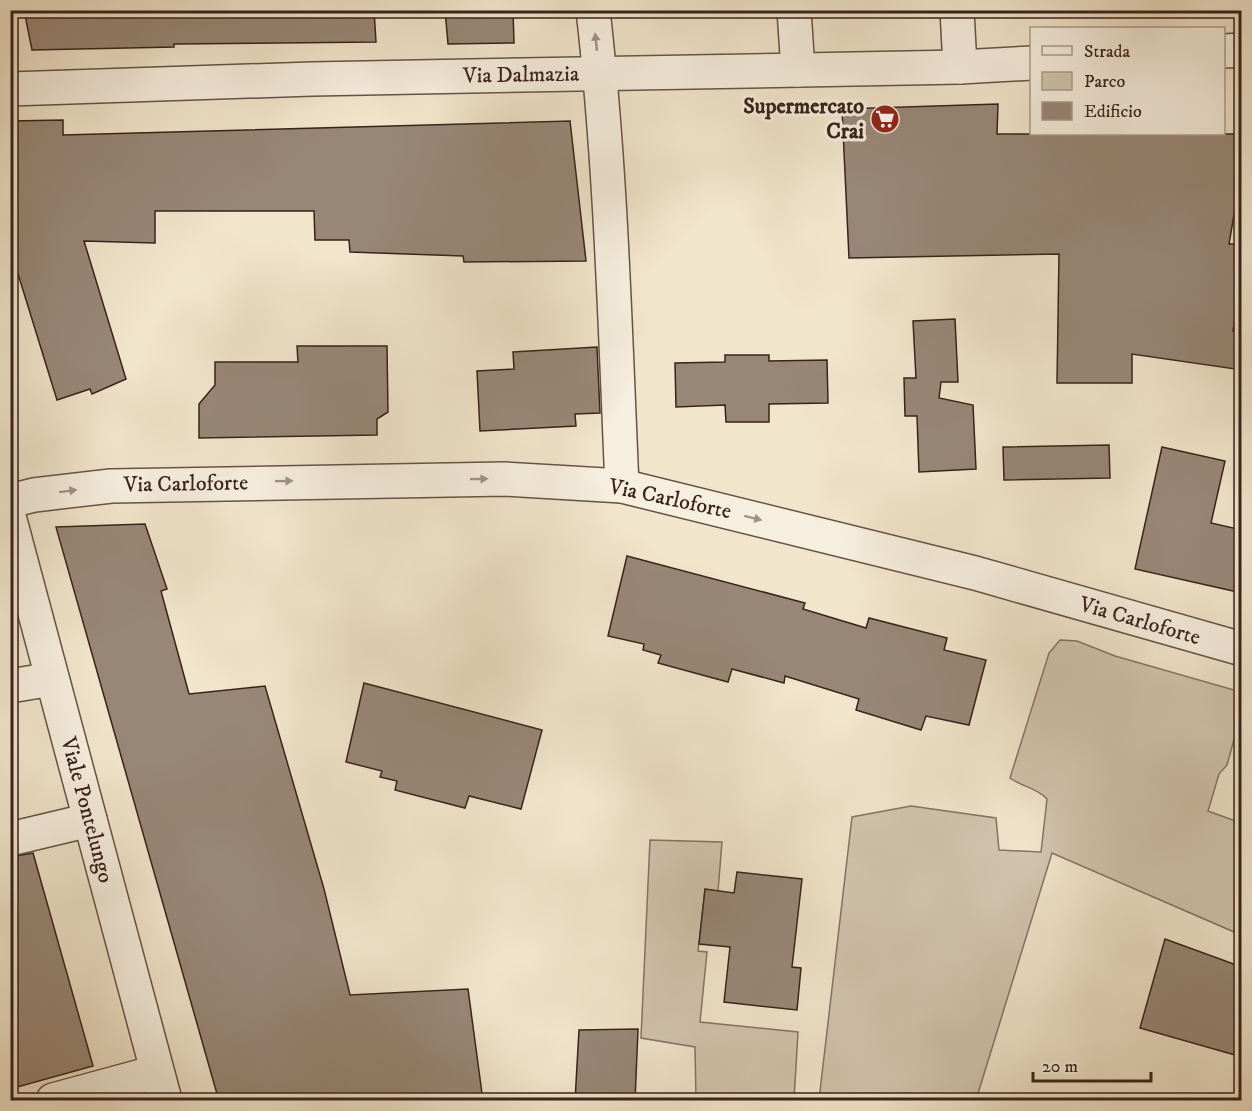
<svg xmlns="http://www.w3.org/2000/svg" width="1252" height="1111" font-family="'IM FELL DW Pica',serif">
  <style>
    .green { fill: #d2c4ae; stroke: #857364; stroke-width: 1.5 }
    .building { fill: #988777; stroke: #38221a; stroke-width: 1.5 }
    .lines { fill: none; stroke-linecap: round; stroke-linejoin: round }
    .minor-casing { stroke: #665346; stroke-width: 36 }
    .minor { stroke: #f6eede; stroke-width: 33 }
    .oneway { fill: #a09286 }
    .labels { text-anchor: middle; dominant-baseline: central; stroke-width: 6; stroke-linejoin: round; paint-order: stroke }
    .street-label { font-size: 22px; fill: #38221a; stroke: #f6eede }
    .poi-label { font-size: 22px; font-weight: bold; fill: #38221a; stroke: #f6eede; text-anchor: end }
  </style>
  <rect width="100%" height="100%" fill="#f1e5cc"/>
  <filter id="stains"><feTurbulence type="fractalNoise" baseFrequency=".00333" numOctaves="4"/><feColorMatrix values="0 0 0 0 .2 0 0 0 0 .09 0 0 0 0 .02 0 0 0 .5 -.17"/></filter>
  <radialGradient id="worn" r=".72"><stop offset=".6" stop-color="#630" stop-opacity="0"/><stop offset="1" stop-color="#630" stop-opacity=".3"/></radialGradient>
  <g class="green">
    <path d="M 1060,640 L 1077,641 L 1115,656 L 1241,692 L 1241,714 L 1227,765 L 1219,774 L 1208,811 L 1241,823 L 1241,935 L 1052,853 L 976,1100 L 819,1100 L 852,817 L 911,806 L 996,818 L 999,850 L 1041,852 L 1047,799 C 1038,788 1022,787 1010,778 L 1049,653 Z"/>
    <path d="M 650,840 L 722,842 L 718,891 L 705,889 L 698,951 L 707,952 L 700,1022 L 798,1032 L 794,1100 L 696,1100 L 695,1047 L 641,1038 Z"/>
  </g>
  <g class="building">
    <path d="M 24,10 L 374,10 L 376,42 L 174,44 L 174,47 L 32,50 Z"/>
    <path d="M 445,10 L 513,10 L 514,43 L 448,44 Z"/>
    <path d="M 998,104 L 997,134 L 1242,134 L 1242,168 L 1229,244 L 1242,244 L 1242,271 L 1233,331 L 1242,332 L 1242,370 L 1132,354 L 1132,383 L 1057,383 L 1059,254 L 849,258 L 842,109 Z"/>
    <path d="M 63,120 L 63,135 L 570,121 L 586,261 L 464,262 L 463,256 L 350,252 L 349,240 L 315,240 L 314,211 L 155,211 L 155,243 L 84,241 L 126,379 L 92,394 L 90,389 L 57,400 L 10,248 L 10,121 Z"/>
    <path d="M 955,319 L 958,382 L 941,382 L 939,398 L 973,405 L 976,469 L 919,472 L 917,416 L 905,416 L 904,378 L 916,378 L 913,321 Z"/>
    <path d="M 297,346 L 387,346 L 388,412 L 377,419 L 377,435 L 199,438 L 199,404 L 215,385 L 215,362 L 298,362 Z"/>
    <path d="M 597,347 L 600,413 L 575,414 L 576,426 L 480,431 L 477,371 L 514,369 L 513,352 Z"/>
    <path d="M 725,355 L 769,355 L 769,361 L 827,360 L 828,403 L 769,404 L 769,422 L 726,422 L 725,405 L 676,407 L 675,363 L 725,362 Z"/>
    <path d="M 1109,445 L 1110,478 L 1004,480 L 1003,447 Z"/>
    <path d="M 1162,447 L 1225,461 L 1211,523 L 1242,530 L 1242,593 L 1135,569 Z"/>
    <path d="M 145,524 L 167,589 L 161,591 L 189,694 L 265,686 L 324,889 L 350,995 L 468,989 L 483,1101 L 219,1101 L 56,527 Z"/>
    <path d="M 627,556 L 805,603 L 803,609 L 866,628 L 869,618 L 947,638 L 944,650 L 986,660 L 969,725 L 926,716 L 921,730 L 856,710 L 859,699 L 785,676 L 784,683 L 732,669 L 728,682 L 658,663 L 661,655 L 643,650 L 644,644 L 608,636 Z"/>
    <path d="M 364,683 L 542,730 L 521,809 L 469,796 L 465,808 L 395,790 L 397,781 L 380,777 L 382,771 L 346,762 Z"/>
    <path d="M 33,853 L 93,1066 L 10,1089 L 10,857 Z"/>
    <path d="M 737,872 L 802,879 L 792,967 L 801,968 L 797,1010 L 724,1002 L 730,947 L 699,944 L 705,889 L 734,893 Z"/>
    <path d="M 1165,939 L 1242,967 L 1242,1057 L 1140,1028 Z"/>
    <path d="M 638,1029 L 635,1101 L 575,1101 L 579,1030 Z"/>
  </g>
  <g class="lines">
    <g class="minor-casing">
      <g id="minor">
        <path d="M 593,10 C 611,168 615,327 622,486"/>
        <path d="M 794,10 L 798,70"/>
        <path d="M 957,10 L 960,67"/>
        <path d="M 1224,51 L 1242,50"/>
        <path d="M 10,89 L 312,79 L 960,67 L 1032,63"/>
        <path d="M 10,501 L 34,495 L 111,486 L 505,479 L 622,486 L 975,573 L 1242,649"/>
        <path d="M 10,520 L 165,1100"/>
        <path d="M 10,686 L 52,679"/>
        <path d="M 10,839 L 90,820"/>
        <path d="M 53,1100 L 156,1072"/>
      </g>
    </g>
    <use href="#minor" class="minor"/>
  </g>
  <defs><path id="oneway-solid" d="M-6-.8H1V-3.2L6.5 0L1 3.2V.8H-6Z" transform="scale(1.5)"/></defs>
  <g class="oneway">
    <use href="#oneway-solid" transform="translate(596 42) rotate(-96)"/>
    <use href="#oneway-solid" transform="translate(479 479) rotate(-1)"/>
    <use href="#oneway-solid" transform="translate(284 481) rotate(-1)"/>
    <use href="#oneway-solid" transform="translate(68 491) rotate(-7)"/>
    <use href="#oneway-solid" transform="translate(753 518) rotate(14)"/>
  </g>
  <defs>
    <g id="supermarket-disc" transform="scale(1.5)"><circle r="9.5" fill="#8f2418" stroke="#f6eede"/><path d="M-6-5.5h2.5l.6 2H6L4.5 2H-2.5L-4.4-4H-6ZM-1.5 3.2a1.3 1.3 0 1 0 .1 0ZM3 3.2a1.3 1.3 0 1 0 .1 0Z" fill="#fff"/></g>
  </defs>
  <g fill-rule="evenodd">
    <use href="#supermarket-disc" x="885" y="119"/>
  </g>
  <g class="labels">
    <g class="street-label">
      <text transform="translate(521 75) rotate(-1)">Via Dalmazia</text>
      <text transform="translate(186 484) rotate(-1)">Via Carloforte</text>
      <text transform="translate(670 499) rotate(12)">Via Carloforte</text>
      <text transform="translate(1140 621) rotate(16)">Via Carloforte</text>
      <text transform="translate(87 810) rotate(75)">Viale Pontelungo</text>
    </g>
    <g class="poi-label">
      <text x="864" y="106">Supermercato<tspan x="864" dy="25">Crai</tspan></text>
    </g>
  </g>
  <rect width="1252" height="1111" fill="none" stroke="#f1e5cc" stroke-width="36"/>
  <rect x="12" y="12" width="1228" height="1087" fill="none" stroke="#38221a" stroke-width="3"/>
  <rect x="18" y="18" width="1216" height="1075" fill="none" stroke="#38221a" stroke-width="1.5"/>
  <rect x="1030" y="27" width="195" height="108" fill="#f6eede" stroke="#aa9c90" stroke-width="1.5"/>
  <rect x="1042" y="46" width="30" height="9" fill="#f6eede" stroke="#aa9c90" stroke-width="1.5"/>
  <text x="1084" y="57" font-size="18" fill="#38221a">Strada</text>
  <rect x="1042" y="72" width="30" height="18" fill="#d2c4ae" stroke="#aa9c90" stroke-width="1.5"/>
  <text x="1084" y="87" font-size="18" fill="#38221a">Parco</text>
  <rect x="1042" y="102" width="30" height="18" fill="#988777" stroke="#aa9c90" stroke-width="1.5"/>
  <text x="1084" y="117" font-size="18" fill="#38221a">Edificio</text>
  <path d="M1033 1072v9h118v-9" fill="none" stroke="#38221a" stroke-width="3"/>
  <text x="1042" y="1072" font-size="18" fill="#38221a" stroke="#f6eede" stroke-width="4.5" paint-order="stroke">20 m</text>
  <rect width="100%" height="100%" filter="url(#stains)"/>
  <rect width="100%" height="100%" fill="url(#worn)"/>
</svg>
